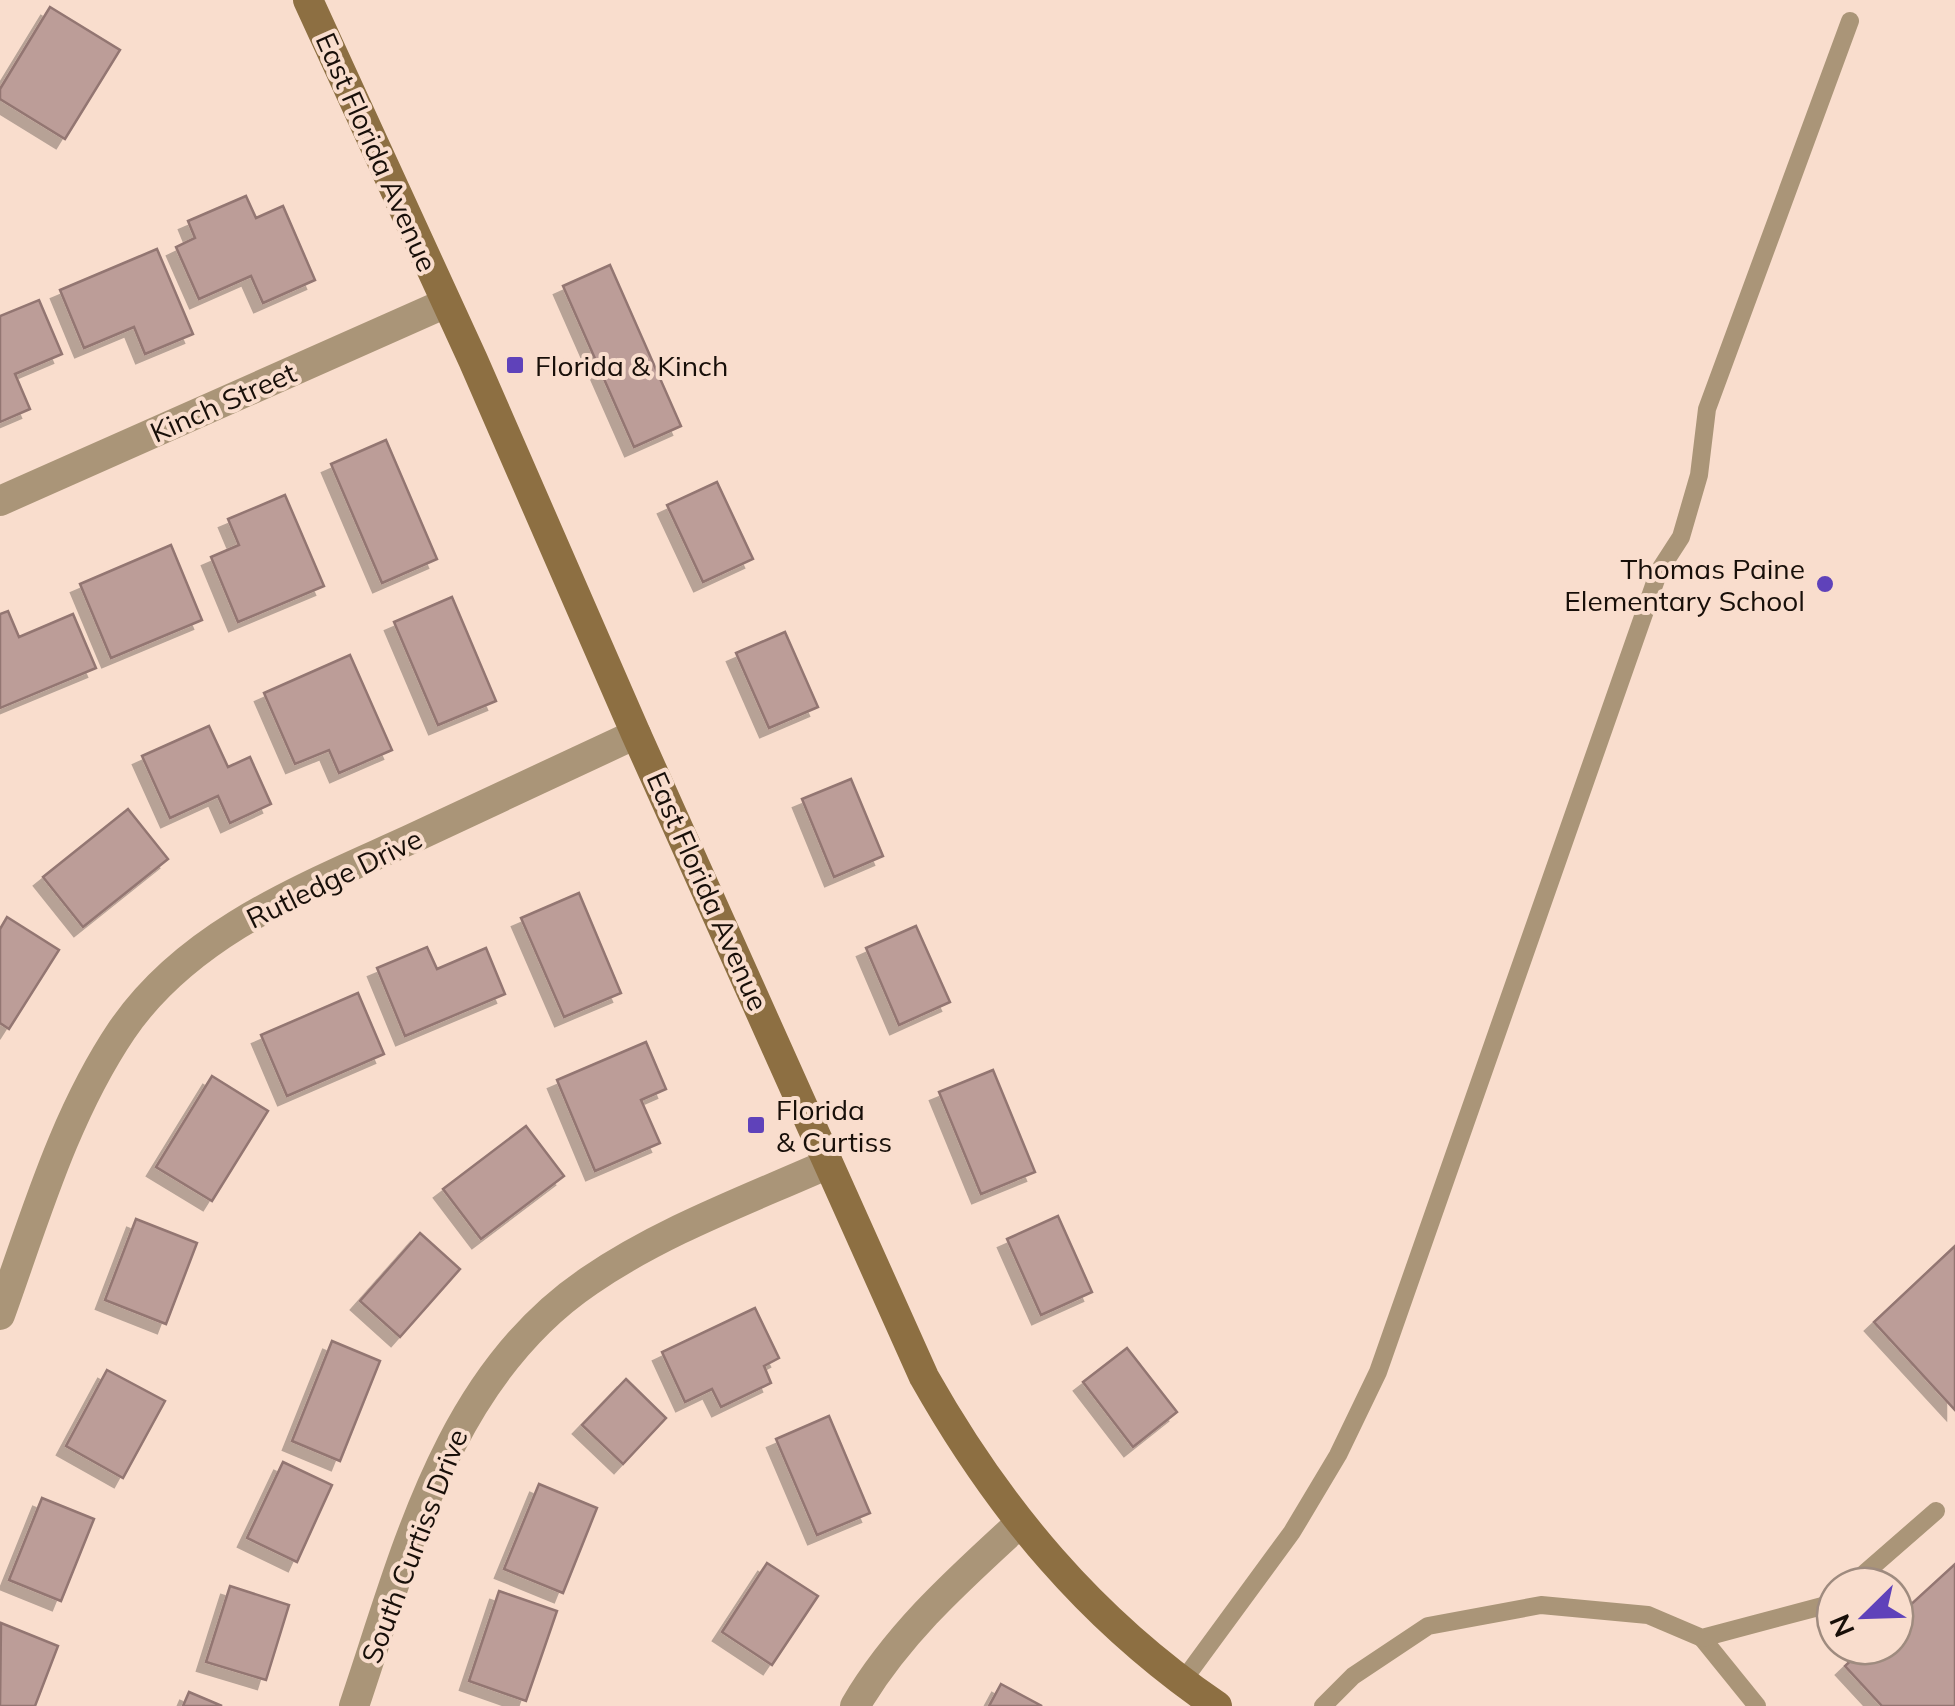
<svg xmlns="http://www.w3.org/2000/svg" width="1955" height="1706" font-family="Mulish,sans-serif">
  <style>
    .building { fill: #bc9d98; stroke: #937672; stroke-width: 2.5; filter: url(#shadow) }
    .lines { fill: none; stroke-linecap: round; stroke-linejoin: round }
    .lane { stroke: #aa9578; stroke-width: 18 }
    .street { stroke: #aa9578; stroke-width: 30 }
    .secondary { stroke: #8d6f42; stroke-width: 30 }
    .poi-dot { fill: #5f42ba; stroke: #f9ddcd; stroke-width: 4 }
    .labels { text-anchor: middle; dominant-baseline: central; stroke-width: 8; stroke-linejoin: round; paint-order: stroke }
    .street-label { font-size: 28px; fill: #180f09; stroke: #f9ddcd }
    .poi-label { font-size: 28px; fill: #180f09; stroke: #f9ddcd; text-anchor: start }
  </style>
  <defs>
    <filter id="shadow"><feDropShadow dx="-9" dy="9" stdDeviation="0" flood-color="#0004"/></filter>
  </defs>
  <rect width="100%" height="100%" fill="#f9ddcd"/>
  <g class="building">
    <path d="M 50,7 L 120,50 L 65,139 L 0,99 L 0,89 Z"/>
    <path d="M 246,196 L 256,218 L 283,206 L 315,280 L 263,303 L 251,276 L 199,299 L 176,247 L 195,238 L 188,221 Z"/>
    <path d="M 157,249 L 193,334 L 145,354 L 134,327 L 84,348 L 60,290 Z"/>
    <path d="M 610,265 L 681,426 L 634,447 L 563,286 Z"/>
    <path d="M 39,300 L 62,354 L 15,374 L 30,409 L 0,422 L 0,316 Z"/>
    <path d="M 386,440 L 437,559 L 382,583 L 331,464 Z"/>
    <path d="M 717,482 L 753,559 L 703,582 L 667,505 Z"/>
    <path d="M 285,495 L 324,586 L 238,622 L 211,557 L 239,545 L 228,519 Z"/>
    <path d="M 171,545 L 202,620 L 111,658 L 80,584 Z"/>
    <path d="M 452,597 L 496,701 L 438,725 L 394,622 Z"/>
    <path d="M 8,611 L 19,637 L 73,614 L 96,668 L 0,708 L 0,614 Z"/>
    <path d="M 785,632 L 818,707 L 769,728 L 736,653 Z"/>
    <path d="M 350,655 L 392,750 L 339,773 L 329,750 L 295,764 L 264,693 Z"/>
    <path d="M 209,726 L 228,767 L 250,757 L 271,804 L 230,823 L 218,796 L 170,818 L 142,756 Z"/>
    <path d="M 851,779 L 883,856 L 834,877 L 802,799 Z"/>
    <path d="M 128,809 L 168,859 L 83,927 L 43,877 Z"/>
    <path d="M 579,893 L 621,993 L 564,1017 L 521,918 Z"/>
    <path d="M 7,917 L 59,950 L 9,1029 L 0,1023 L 0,929 Z"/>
    <path d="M 916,926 L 950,1002 L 899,1025 L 866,948 Z"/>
    <path d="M 427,947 L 437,969 L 486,948 L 505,994 L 405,1036 L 377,968 Z"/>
    <path d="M 358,993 L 384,1054 L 287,1096 L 261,1035 Z"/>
    <path d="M 646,1042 L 666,1089 L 641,1100 L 660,1143 L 595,1171 L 557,1080 Z"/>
    <path d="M 993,1070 L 1035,1172 L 981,1194 L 939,1092 Z"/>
    <path d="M 212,1076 L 268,1111 L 212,1201 L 156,1167 Z"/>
    <path d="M 526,1126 L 564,1176 L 481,1239 L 443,1189 Z"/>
    <path d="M 1058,1216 L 1092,1292 L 1041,1315 L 1007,1239 Z"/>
    <path d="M 136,1219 L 197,1243 L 166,1324 L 105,1300 Z"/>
    <path d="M 420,1233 L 460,1269 L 400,1337 L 360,1301 Z"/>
    <path d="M 1955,1246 L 1955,1410 L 1874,1322 Z"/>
    <path d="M 755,1308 L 779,1358 L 764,1366 L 771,1383 L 721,1407 L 712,1389 L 685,1402 L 662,1352 Z"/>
    <path d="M 332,1341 L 380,1361 L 340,1461 L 292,1441 Z"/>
    <path d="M 1127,1348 L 1177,1412 L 1133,1447 L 1083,1382 Z"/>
    <path d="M 107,1370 L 165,1401 L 123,1478 L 66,1446 Z"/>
    <path d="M 626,1379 L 666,1418 L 623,1464 L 582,1425 Z"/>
    <path d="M 829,1416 L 870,1513 L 817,1535 L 776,1439 Z"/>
    <path d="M 283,1462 L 332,1485 L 297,1562 L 247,1538 Z"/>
    <path d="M 539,1484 L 597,1508 L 563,1593 L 504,1569 Z"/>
    <path d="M 42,1498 L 94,1519 L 61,1601 L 9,1580 Z"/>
    <path d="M 767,1563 L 818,1596 L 772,1665 L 722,1632 Z"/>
    <path d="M 1955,1564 L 1955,1706 L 1882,1706 L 1845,1666 L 1866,1646 L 1895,1646 L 1895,1619 Z"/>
    <path d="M 230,1586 L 289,1605 L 266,1680 L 206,1662 Z"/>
    <path d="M 499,1591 L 557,1611 L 526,1701 L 469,1681 Z"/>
    <path d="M 1,1623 L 58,1646 L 35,1706 L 0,1706 Z"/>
    <path d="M 1001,1684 L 1042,1706 L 989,1706 Z"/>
    <path d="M 189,1692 L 222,1706 L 183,1706 Z"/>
  </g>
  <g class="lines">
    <g class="lane">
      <path d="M 1850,1586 L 1936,1511"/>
      <path d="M 1702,1638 L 1757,1706"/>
      <path d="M 1182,1682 L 1292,1532 L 1338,1455 L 1378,1372 L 1659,571 L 1681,537 L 1699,475 L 1707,409 L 1850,21"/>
      <path d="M 1323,1706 L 1353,1676 L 1428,1626 L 1541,1605 L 1648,1615 L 1702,1638 L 1830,1604 L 1835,1599"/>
    </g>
    <g class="street">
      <path d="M 0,501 L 446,303"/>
      <path d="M 0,1315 C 35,1218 64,1116 122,1030 C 189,932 306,887 409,840 C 485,804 561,769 636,734"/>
      <path d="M 354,1706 C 406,1553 447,1377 589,1281 C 662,1231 747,1200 828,1164"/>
      <path d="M 855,1706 C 898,1633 958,1580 1020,1523"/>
    </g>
    <path class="secondary" d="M 308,0 L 473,360 L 636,734 L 924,1377 C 999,1510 1091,1620 1217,1706"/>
  </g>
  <g class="poi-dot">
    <rect x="505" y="355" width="20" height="20" rx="5"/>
    <circle cx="1825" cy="584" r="10"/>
    <rect x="746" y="1115" width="20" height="20" rx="5"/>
  </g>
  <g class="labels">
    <g class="street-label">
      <text transform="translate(377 152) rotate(66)">East Florida Avenue</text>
      <text transform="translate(223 402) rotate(-24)">Kinch Street</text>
      <text transform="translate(334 878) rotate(-26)">Rutledge Drive</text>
      <text transform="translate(708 891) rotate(66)">East Florida Avenue</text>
      <text transform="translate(414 1546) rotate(-69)">South Curtiss Drive</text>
    </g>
    <g class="poi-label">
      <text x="535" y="365">Florida &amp; Kinch</text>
      <text x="1805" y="568" text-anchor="end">Thomas Paine<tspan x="1805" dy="32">Elementary School</tspan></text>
      <text x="776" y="1109">Florida<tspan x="776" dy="32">&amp; Curtiss</tspan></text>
    </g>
  </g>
  <g transform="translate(1865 1616) rotate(247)"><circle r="48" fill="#f9ddcd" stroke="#9f8b7f" stroke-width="2.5"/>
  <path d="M0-8L18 38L0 25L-18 38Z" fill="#5f42ba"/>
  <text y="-15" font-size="28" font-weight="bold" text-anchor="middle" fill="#180f09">N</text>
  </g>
</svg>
